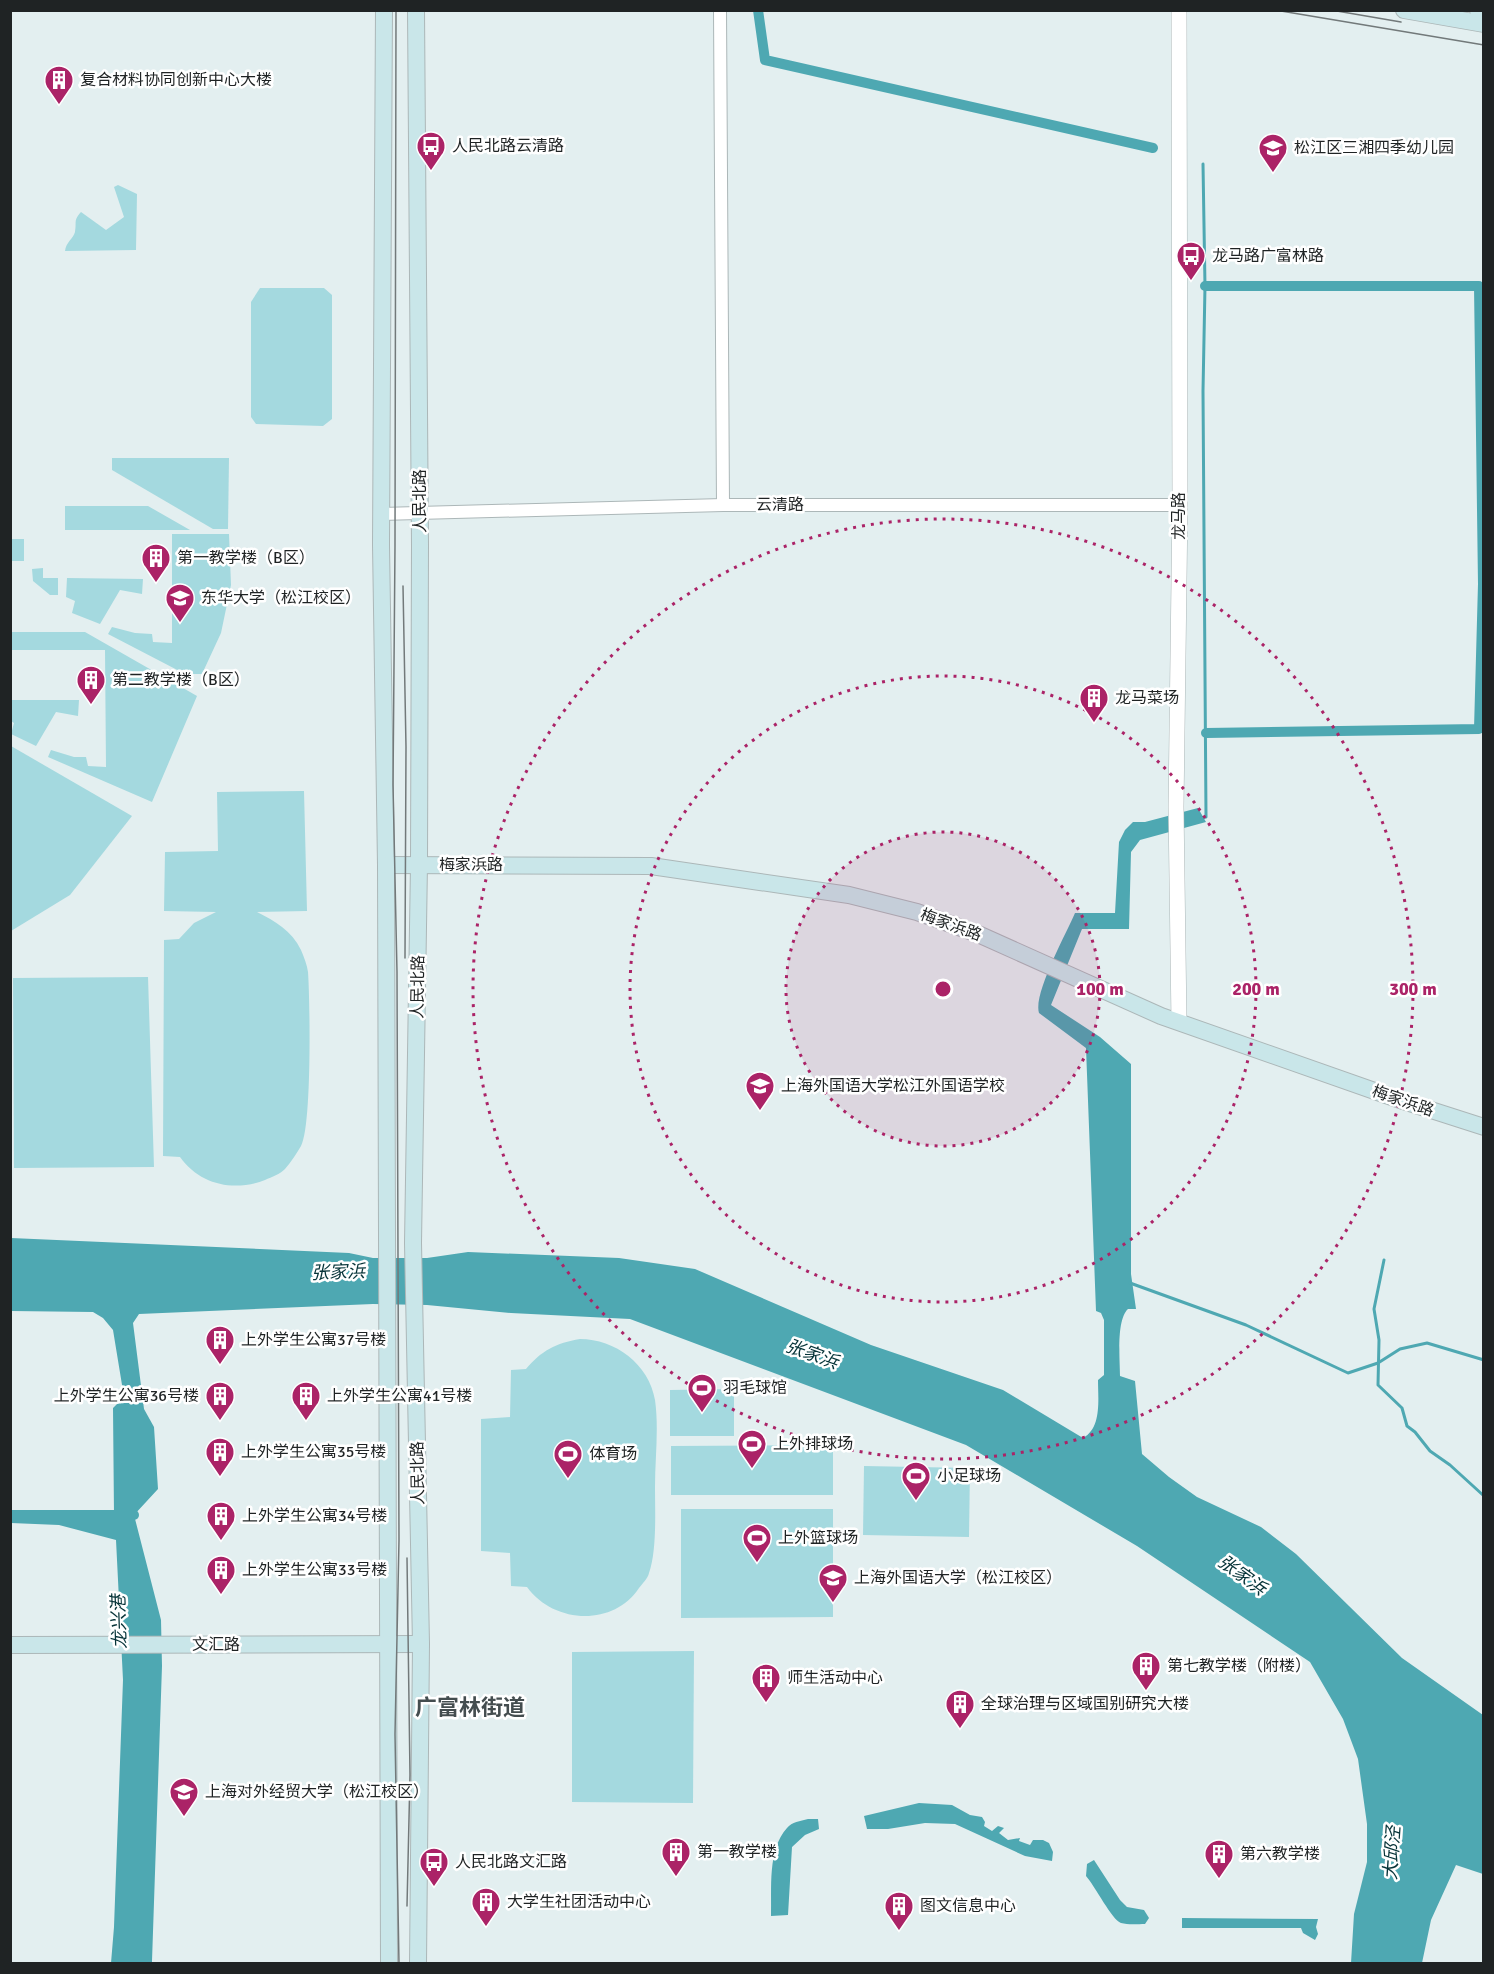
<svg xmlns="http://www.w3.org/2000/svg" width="1494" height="1974" font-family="Signika,'Noto Sans SC',sans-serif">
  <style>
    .green { fill: #a4d9df }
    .water { fill: #4ea8b2 }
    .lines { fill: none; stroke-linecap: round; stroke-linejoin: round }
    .stream { stroke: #4ea8b2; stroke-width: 3 }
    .canal { stroke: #4ea8b2; stroke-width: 10 }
    .minor-casing { stroke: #acb7b8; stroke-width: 14 }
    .tertiary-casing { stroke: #acb7b8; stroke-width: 16 }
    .secondary-casing { stroke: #acb7b8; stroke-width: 18 }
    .minor { stroke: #fff; stroke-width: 12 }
    .tertiary { stroke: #fff; stroke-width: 15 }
    .secondary { stroke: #c9e6e9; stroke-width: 16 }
    .tram { stroke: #72797a; stroke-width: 1.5 }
    .ring { fill: none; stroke: #ab2367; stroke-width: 3; stroke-dasharray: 3 6 }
    .labels { text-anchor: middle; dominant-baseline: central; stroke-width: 5; stroke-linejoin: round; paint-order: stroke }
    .poi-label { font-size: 16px; fill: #1f2324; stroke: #fff; text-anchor: start }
    .street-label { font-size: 16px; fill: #1f2324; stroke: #fff }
    .water-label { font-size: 18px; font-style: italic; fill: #063338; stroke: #fff }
    .district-label { font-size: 22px; font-weight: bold; fill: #444d4f; stroke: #fff }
    .centre { fill: #ab2367; stroke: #fff; stroke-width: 3 }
    .ring-label { font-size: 18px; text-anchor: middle; font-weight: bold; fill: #ab2367; stroke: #fff; stroke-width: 5; stroke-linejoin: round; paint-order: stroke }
  </style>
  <rect width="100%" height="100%" fill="#e3eff0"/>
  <g class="green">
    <path d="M 118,185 L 137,194 L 136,250 L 65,251 C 66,242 73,239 75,232 C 77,221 73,221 81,212 L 106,230 L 124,217 L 114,187 Z"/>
    <path d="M 260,288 L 324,288 L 332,295 L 332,419 L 323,426 L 256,424 L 251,417 L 251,302 Z"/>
    <path d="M 112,458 L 229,458 L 228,529 L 213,529 L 112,470 Z"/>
    <path d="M 65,506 L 148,506 L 190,530 L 65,530 Z"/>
    <path d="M 172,534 L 229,534 L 231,585 L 221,633 L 202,674 L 185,674 L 108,634 L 112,627 L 135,633 L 152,634 L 153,642 L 172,643 Z"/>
    <rect x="11" y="539" width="13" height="22"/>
    <path d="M 43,568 L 43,578 L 58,578 L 58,595 L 50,595 L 33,581 L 32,569 Z"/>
    <path d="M 67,578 L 143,579 L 142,594 L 120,590 L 100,624 L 72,613 L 75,601 L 66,597 Z"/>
    <path d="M 10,632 L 85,632 L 197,696 L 152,802 L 48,757 L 51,750 L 74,757 L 86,757 L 88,766 L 106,767 L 105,650 L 11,650 Z"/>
    <path d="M 11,700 L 79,700 L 78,716 L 56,712 L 36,746 L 11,734 L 14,723 L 11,721 Z"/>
    <path d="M 11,746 L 132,816 L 70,895 L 11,931 Z"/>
    <path d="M 304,791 L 307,911 L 257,912 C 275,921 292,931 301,950 C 304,957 307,965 308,972 C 310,1000 312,1126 301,1146 C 297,1153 291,1162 285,1169 C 280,1174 272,1177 265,1180 C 234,1192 200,1185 180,1157 L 163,1156 L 164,940 L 179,939 L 194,923 L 216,912 L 164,911 L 165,852 L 218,851 L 217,792 Z"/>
    <path d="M 148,977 L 154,1167 L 14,1168 L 13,978 Z"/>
    <path d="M 580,1339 C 615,1339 649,1364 655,1400 C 659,1428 655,1459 655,1487 C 655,1510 657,1551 649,1573 C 648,1578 642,1584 639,1588 C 613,1627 554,1624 527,1587 L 511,1586 L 510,1553 L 481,1551 L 481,1419 L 510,1417 L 511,1370 L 526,1369 C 541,1351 556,1343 580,1339 Z"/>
    <path d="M 734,1389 L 734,1436 L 670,1436 L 670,1390 Z"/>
    <path d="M 833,1445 L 833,1495 L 671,1495 L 671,1446 Z"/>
    <path d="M 864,1466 L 970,1468 L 969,1537 L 863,1535 Z"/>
    <path d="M 681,1509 L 833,1509 L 833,1617 L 681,1618 Z"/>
    <path d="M 694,1651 L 693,1803 L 572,1802 L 572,1652 Z"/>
  </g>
  <g class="water">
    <path d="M 1198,808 L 1206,822 L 1140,840 L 1131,852 L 1129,929 L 1082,929 L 1051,1005 L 1100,1037 L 1131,1064 L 1131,1274 L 1136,1309 L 1128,1309 C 1116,1320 1120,1360 1120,1376 L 1135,1381 L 1142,1454 L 1169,1477 L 1197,1497 L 1261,1527 L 1296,1554 L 1402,1658 L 1483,1715 L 1483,1874 L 1456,1865 L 1431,1920 L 1422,1963 L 1351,1963 L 1354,1914 L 1367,1862 L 1367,1824 L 1358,1759 L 1343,1719 L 1310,1662 L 1137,1546 L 966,1445 L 630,1319 L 511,1313 L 427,1305 L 373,1304 L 139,1314 L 133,1323 L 144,1409 L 154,1427 L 158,1489 L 134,1515 L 161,1620 L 162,1666 L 152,1961 L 152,1963 L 111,1963 L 114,1927 L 123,1680 L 116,1540 L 59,1525 L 11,1523 L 11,1515 L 114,1515 L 113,1408 L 124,1397 L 113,1330 L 103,1318 L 93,1312 L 11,1311 L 11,1238 L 349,1253 L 373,1258 L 427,1258 L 468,1252 L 619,1258 L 695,1269 L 871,1345 L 1003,1390 L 1083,1438 C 1102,1428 1098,1399 1098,1380 L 1104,1375 L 1104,1320 L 1101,1313 L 1096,1311 L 1086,1048 L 1039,1013 C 1033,994 1066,934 1075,913 L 1115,913 L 1119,842 L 1125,830 L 1133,822 L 1145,822 Z"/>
    <path d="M 919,1803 L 952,1805 L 970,1815 L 982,1817 L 985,1822 L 984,1826 L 992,1831 L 998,1826 L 1004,1828 L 999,1833 L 1008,1840 L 1020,1838 L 1019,1841 L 1030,1845 L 1033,1840 L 1043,1840 L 1049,1843 L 1053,1852 L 1052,1861 L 1025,1856 L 955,1824 L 925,1823 L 888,1829 L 867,1829 L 864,1816 Z"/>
    <path d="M 808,1819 L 818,1819 L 819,1829 L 805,1835 L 792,1847 L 788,1915 L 771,1916 C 772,1889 767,1850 787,1828 C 792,1822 800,1821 808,1819 Z"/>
    <path d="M 1094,1860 L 1120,1900 L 1127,1907 L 1144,1910 L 1149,1918 L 1145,1924 C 1138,1924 1128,1925 1121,1923 C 1112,1920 1095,1886 1086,1876 L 1087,1864 Z"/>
    <path d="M 1182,1918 L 1318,1919 L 1316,1927 L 1318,1934 L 1315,1940 L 1303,1933 L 1301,1928 L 1182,1928 Z"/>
  </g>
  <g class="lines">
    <g class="stream">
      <path d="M 1201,818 L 1206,817 L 1203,391 L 1205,286 L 1203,164"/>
      <path d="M 1384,1260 L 1374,1309 L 1379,1340 L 1378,1385 L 1402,1408 L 1407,1426 L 1415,1432 L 1430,1451 L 1450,1465 L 1484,1496"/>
      <path d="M 1130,1283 L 1246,1325 L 1348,1373 L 1378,1363 L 1400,1349 L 1427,1343 L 1484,1360"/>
    </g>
    <g class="canal">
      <path d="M 758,10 L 765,60 L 1153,148"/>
      <path d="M 1205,286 L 1479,286 L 1483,584 L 1479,729 L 1206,733"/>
      <path d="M 10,1515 L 134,1515"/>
    </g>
    <g class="minor-casing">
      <g id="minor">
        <path d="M 720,10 L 723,505"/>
        <path d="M 381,514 L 723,505 L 1180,505"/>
      </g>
    </g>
    <g class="tertiary-casing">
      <path id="tertiary" d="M 1179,10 L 1180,505 L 1176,807 L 1179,1022"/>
    </g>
    <g class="secondary-casing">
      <g id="secondary">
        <path d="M 384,10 L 381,545 L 386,865 L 389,1964"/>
        <path d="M 416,10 L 420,545 L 419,864 L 413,1243 L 421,1644 L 418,1964"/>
        <path d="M 1404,10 L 1484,24"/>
        <path d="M 1478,10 L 1484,11"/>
        <path d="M 386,865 L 651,866 L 849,895 L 917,912 L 978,934 L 1161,1016 L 1403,1101 L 1484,1127"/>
        <path d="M 10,1645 L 421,1644"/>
      </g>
    </g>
    <use href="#minor" class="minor"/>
    <use href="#tertiary" class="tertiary"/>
    <use href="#secondary" class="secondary"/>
    <g class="tram">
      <path d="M 396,10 L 395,545 L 393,785 L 397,972 L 399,1540 L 395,1734 L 399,1964"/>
      <path d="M 1275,10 L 1484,45"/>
      <path d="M 1331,10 L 1401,22"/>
      <path d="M 403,586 L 406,747 L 405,958"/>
      <path d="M 407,1558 L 410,1775 L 407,1906"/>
    </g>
  </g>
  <circle cx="943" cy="989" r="157" fill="#ab2367" fill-opacity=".12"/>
  <g class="ring">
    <circle cx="943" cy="989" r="157"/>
    <circle cx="943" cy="989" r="313"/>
    <circle cx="943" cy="989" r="470"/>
  </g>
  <defs>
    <g id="building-pin" transform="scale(1.5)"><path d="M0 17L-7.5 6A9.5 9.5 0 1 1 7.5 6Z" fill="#ab2367" stroke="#fff"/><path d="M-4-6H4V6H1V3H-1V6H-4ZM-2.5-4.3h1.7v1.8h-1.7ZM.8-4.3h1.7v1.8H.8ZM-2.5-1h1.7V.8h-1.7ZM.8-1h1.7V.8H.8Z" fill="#fff"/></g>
    <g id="bus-pin" transform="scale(1.5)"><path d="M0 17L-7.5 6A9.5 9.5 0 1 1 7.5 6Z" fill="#ab2367" stroke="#fff"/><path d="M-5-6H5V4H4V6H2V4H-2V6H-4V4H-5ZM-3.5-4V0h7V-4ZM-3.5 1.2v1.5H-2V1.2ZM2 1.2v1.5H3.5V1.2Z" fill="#fff"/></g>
    <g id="school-pin" transform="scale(1.5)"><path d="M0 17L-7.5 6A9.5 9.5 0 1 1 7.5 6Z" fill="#ab2367" stroke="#fff"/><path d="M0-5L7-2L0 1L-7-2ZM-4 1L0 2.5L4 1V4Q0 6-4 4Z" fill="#fff"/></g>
    <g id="university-pin" transform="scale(1.5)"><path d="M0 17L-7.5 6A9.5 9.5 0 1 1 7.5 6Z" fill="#ab2367" stroke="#fff"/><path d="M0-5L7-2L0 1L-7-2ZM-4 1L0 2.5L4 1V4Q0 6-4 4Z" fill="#fff"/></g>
    <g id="stadium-pin" transform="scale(1.5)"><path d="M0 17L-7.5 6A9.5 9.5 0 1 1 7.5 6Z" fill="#ab2367" stroke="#fff"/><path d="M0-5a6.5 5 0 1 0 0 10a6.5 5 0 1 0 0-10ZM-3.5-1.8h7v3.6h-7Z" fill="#fff"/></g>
  </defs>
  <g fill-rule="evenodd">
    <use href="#building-pin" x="59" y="80"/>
    <use href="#bus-pin" x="431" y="146"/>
    <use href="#school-pin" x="1273" y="148"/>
    <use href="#bus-pin" x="1191" y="256"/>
    <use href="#building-pin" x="156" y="558"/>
    <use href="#university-pin" x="180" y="598"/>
    <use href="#building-pin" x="91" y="680"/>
    <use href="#building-pin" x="1094" y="698"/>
    <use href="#school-pin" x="760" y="1086"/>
    <use href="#building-pin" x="220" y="1340"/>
    <use href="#stadium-pin" x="702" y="1388"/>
    <use href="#building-pin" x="220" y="1396"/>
    <use href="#building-pin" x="306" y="1396"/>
    <use href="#stadium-pin" x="752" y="1444"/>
    <use href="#building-pin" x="220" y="1452"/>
    <use href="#stadium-pin" x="568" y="1454"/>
    <use href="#stadium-pin" x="916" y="1476"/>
    <use href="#building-pin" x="221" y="1516"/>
    <use href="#stadium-pin" x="757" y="1538"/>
    <use href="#building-pin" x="221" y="1570"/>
    <use href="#university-pin" x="833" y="1578"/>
    <use href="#building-pin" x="1146" y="1666"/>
    <use href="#building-pin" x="766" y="1678"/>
    <use href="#building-pin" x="960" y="1704"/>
    <use href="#university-pin" x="184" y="1792"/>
    <use href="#building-pin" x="676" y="1852"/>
    <use href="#building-pin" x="1219" y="1854"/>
    <use href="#bus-pin" x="434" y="1862"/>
    <use href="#building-pin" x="486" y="1902"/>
    <use href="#building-pin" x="899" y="1906"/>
  </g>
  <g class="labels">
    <g class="poi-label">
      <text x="80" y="80">复合材料协同创新中心大楼</text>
      <text x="452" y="146">人民北路云清路</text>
      <text x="1294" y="148">松江区三湘四季幼儿园</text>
      <text x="1212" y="256">龙马路广富林路</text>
      <text x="177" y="558">第一教学楼（B区）</text>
      <text x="201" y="598">东华大学（松江校区）</text>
      <text x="112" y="680">第二教学楼（B区）</text>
      <text x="1115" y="698">龙马菜场</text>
      <text x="781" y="1086">上海外国语大学松江外国语学校</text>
      <text x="241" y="1340">上外学生公寓37号楼</text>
      <text x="723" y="1388">羽毛球馆</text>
      <text x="199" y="1396" text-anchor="end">上外学生公寓36号楼</text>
      <text x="327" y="1396">上外学生公寓41号楼</text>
      <text x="773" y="1444">上外排球场</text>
      <text x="241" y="1452">上外学生公寓35号楼</text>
      <text x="589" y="1454">体育场</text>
      <text x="937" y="1476">小足球场</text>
      <text x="242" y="1516">上外学生公寓34号楼</text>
      <text x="778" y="1538">上外篮球场</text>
      <text x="242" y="1570">上外学生公寓33号楼</text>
      <text x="854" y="1578">上海外国语大学（松江校区）</text>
      <text x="1167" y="1666">第七教学楼（附楼）</text>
      <text x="787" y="1678">师生活动中心</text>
      <text x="981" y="1704">全球治理与区域国别研究大楼</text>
      <text x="205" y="1792">上海对外经贸大学（松江校区）</text>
      <text x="697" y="1852">第一教学楼</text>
      <text x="1240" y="1854">第六教学楼</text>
      <text x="455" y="1862">人民北路文汇路</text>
      <text x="507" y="1902">大学生社团活动中心</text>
      <text x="920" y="1906">图文信息中心</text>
    </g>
    <g class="street-label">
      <text transform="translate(420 501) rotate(-90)">人民北路</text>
      <text x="780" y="505">云清路</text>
      <text transform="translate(1179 516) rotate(-90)">龙马路</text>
      <text x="471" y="865">梅家浜路</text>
      <text transform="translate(951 925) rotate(20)">梅家浜路</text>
      <text transform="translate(418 987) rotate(-89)">人民北路</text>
      <text transform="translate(1403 1101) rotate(19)">梅家浜路</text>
      <text transform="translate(418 1473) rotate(-91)">人民北路</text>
      <text x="216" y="1645">文汇路</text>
    </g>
    <g class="water-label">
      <text transform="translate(338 1272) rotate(-2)">张家浜</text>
      <text transform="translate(812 1354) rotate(20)">张家浜</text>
      <text transform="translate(1242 1575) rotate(36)">张家浜</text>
      <text transform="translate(119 1622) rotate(-92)">龙兴港</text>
      <text transform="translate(1392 1853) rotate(-86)">大邱泾</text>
    </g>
    <g class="district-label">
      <text x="470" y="1707">广富林街道</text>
    </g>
  </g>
  <circle cx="943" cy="989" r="9" class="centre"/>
  <g class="ring-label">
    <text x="1100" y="995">100 m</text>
    <text x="1256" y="995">200 m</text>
    <text x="1413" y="995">300 m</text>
  </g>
  <rect width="1494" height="1974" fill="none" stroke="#1f2324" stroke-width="24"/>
</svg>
